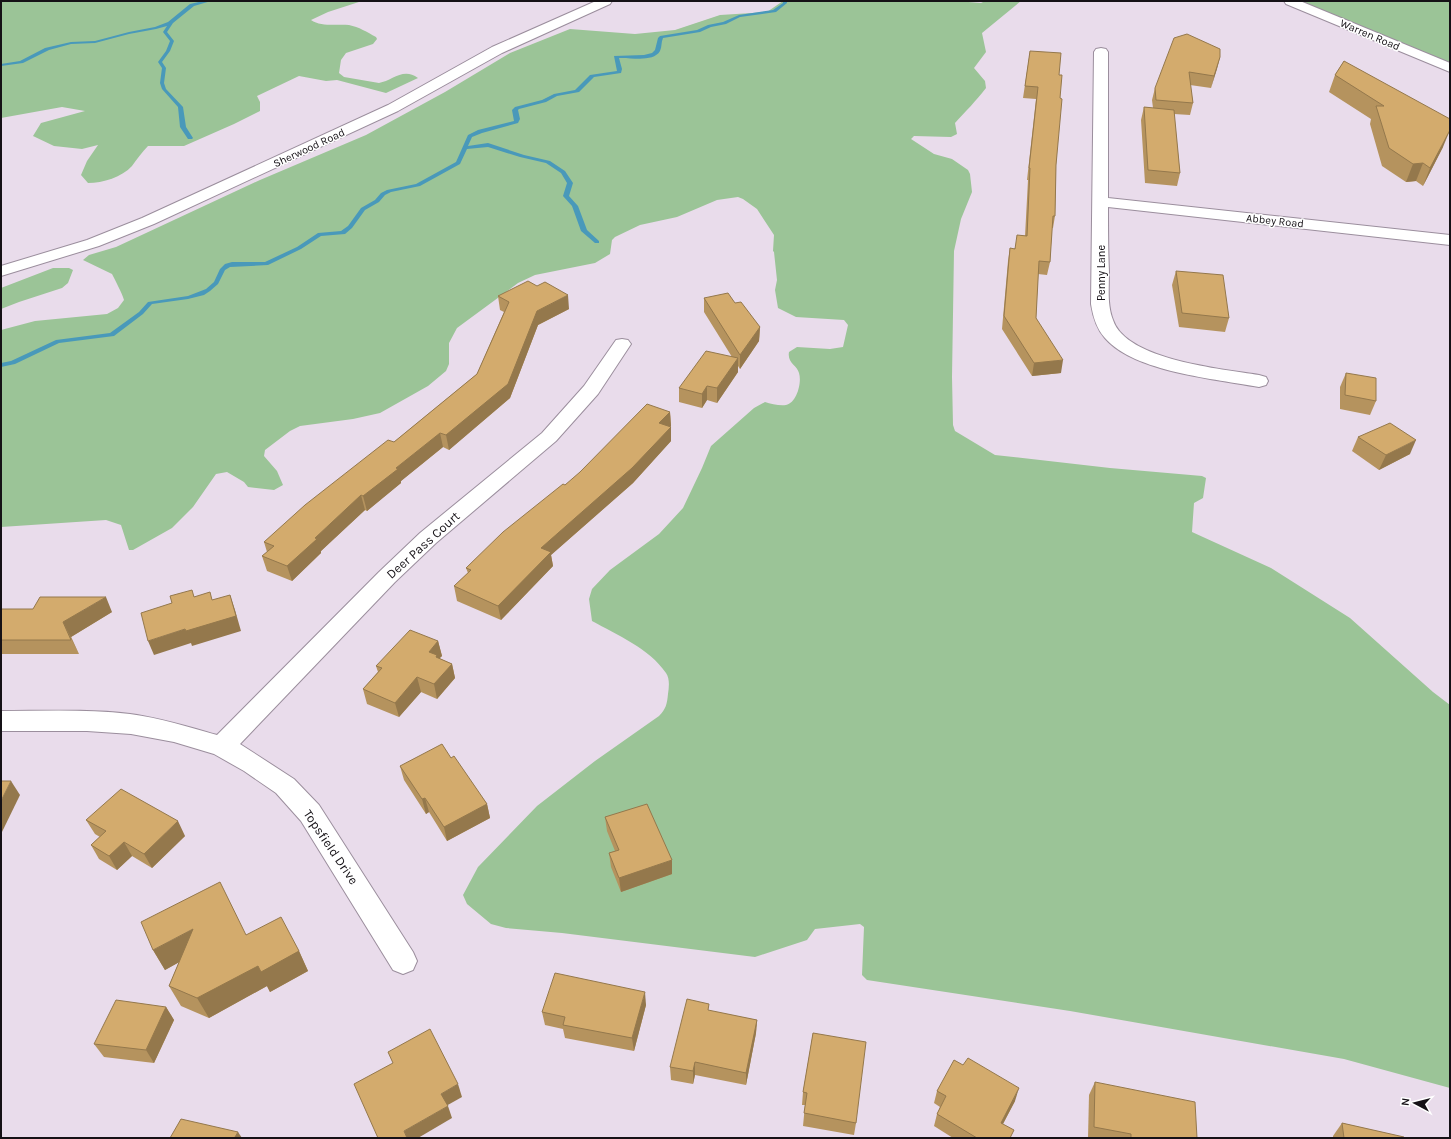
<svg xmlns="http://www.w3.org/2000/svg" width="1451" height="1139" font-family="Karla,sans-serif">
  <style>
    .green { fill: #9bc497 }
    .lines { fill: none; stroke-linecap: round; stroke-linejoin: round }
    .stream { fill: #4999ba; fill-rule: evenodd }
    .street-casing { stroke: #9b8e9d; stroke-width: 2 }
    .secondary-casing { stroke: #9b8e9d; stroke-width: 2 }
    .street { fill: #fff; fill-rule: evenodd }
    .secondary { fill: #fff; fill-rule: evenodd }
    .wall { fill: #b5935e }
    .shaded-wall { fill: #94784c }
    .building { fill: #d3ab6d; stroke: #94784c }
    .labels { text-anchor: middle; dominant-baseline: central; stroke-width: 3; stroke-linejoin: round; paint-order: stroke }
    .far-street-label { font-size: 11px; fill: #151116; stroke: #fff }
    .street-label { font-size: 13px; fill: #151116; stroke: #fff }
  </style>
  <rect width="100%" height="100%" fill="#e9dceb"/>
  <g class="green">
    <path d="M 1,1 L 362,1 L 328,12 L 311,20 C 321,27 336,24 349,25 C 359,27 367,32 376,37 L 377,39 L 373,44 L 346,53 L 341,60 L 339,73 L 344,77 L 379,83 C 392,81 403,67 418,78 L 386,93 L 337,80 L 326,81 L 299,76 L 257,96 L 260,102 L 260,111 L 234,124 L 184,146 L 148,146 C 142,152 137,159 132,166 C 122,177 103,183 88,183 L 81,175 L 87,161 L 98,145 L 82,149 L 54,146 L 33,136 L 41,123 L 85,111 L 62,107 L 1,118 Z"/>
    <path d="M 783,1 L 956,1 L 981,3 L 985,1 L 1021,1 L 982,33 L 986,52 L 974,68 L 985,81 L 986,88 C 976,101 966,111 955,123 L 957,134 L 951,137 L 914,136 L 911,139 L 934,154 L 952,159 L 968,170 L 970,174 L 972,192 L 961,219 L 954,251 L 952,377 L 953,425 L 955,431 L 995,455 L 1110,468 L 1202,476 L 1206,478 L 1203,498 L 1194,503 L 1192,532 L 1271,568 L 1350,618 L 1433,692 L 1450,705 L 1450,1088 L 1344,1059 L 1070,1011 L 867,980 L 862,975 L 864,927 L 860,924 L 815,929 L 807,940 L 755,957 L 562,933 L 506,928 L 491,924 L 467,904 L 463,895 L 478,867 L 537,806 L 595,761 L 659,716 C 666,709 667,704 668,694 C 669,687 670,679 666,673 C 649,648 617,635 592,621 L 589,599 L 592,589 L 610,570 L 659,534 L 683,508 L 702,468 L 711,446 L 754,408 L 765,402 C 771,404 780,406 786,405 C 797,403 802,382 799,373 C 797,365 787,363 789,352 L 797,347 L 830,349 L 843,347 L 848,325 L 844,320 L 796,317 L 778,308 L 775,290 L 777,280 L 774,252 L 773,251 L 774,235 L 757,209 L 743,199 L 738,197 L 717,200 L 677,217 L 640,225 L 615,237 L 612,240 L 610,254 L 595,263 L 535,275 L 518,283 L 457,328 L 449,343 L 449,364 L 446,371 L 428,386 L 380,413 L 353,419 L 300,426 L 290,431 L 265,450 L 264,456 L 277,471 L 283,485 L 274,490 L 248,487 L 244,482 L 227,472 L 216,474 L 193,507 L 172,528 L 133,550 L 129,550 L 121,525 L 106,520 L 1,527 L 1,330 L 35,321 L 107,314 L 118,308 L 124,300 C 122,293 115,280 112,274 L 83,260 L 89,255 L 116,247 L 260,180 L 366,135 L 445,92 L 510,53 L 570,29 L 635,34 L 675,30 L 720,15 L 767,12 Z"/>
    <path d="M 1301,1 L 1450,1 L 1450,64 Z"/>
    <path d="M 53,268 L 69,268 L 73,270 L 68,283 L 62,288 L 19,302 L 1,309 L 1,288 Z"/>
  </g>
  <g class="lines">
    <g class="stream">
      <path d="M 203,1 L 211,1 L 194,6 L 173,23 L 167,32 L 174,41 L 170,51 L 162,62 L 166,68 L 164,83 L 166,89 L 183,107 L 186,127 L 193,138 L 192,139 L 188,139 L 180,127 L 178,107 L 162,89 L 160,83 L 162,68 L 158,62 L 166,51 L 170,41 L 163,32 L 167,26 L 156,29 L 129,34 L 95,43 L 71,44 L 49,50 L 23,63 L 1,66 L 1,64 L 20,61 L 45,48 L 71,42 L 95,41 L 129,32 L 155,27 L 168,22 L 190,4 Z"/>
      <path d="M 783,1 L 787,1 L 787,3 L 776,12 L 740,17 L 726,24 L 711,27 L 700,32 L 663,38 C 661,42 662,47 660,51 C 653,63 630,57 619,58 L 622,69 L 621,73 L 594,77 L 579,92 L 557,96 L 546,102 L 519,109 L 518,110 L 520,119 L 518,123 L 482,133 L 472,137 L 468,146 L 488,143 L 524,155 L 550,161 L 565,171 L 573,183 L 569,196 L 578,206 L 587,230 L 599,241 L 599,243 L 595,243 L 581,231 L 572,206 L 563,196 L 567,183 L 561,173 L 546,163 L 520,157 L 488,147 L 467,149 L 460,164 L 420,186 L 391,192 L 385,195 L 379,202 L 365,210 L 352,228 L 345,234 L 321,236 L 301,249 L 268,265 L 230,267 L 225,270 L 218,284 L 210,291 L 204,295 L 188,299 L 152,304 L 143,314 L 114,336 L 59,343 L 15,364 L 1,367 L 1,363 L 11,361 L 56,340 L 110,333 L 139,312 L 148,302 L 188,296 L 206,289 L 214,282 L 220,269 L 225,264 L 232,262 L 265,262 L 297,247 L 318,233 L 341,231 L 348,226 L 361,208 L 375,200 L 381,193 L 387,190 L 416,184 L 456,162 L 468,135 L 478,130 L 514,121 L 512,110 L 515,107 L 542,100 L 554,94 L 575,90 L 590,75 L 617,71 L 614,56 L 644,55 L 652,53 L 655,50 L 658,38 L 660,36 L 697,30 L 708,25 L 723,22 L 739,15 L 773,10 L 783,3 Z"/>
    </g>
    <g class="street-casing">
      <g id="street">
        <path d="M 596,1 L 612,1 L 610,4 L 502,53 L 398,111 L 154,224 L 99,246 L 1,276 L 1,266 L 87,240 L 142,218 L 388,105 L 492,47 Z"/>
        <path d="M 1101,48 L 1106,49 L 1108,52 L 1108,198 L 1450,235 L 1450,245 L 1108,207 C 1108,229 1108,250 1109,272 C 1109,288 1107,305 1113,320 C 1126,360 1222,369 1259,375 L 1266,377 L 1268,381 L 1266,385 L 1259,387 C 1216,379 1134,372 1105,338 C 1096,328 1093,316 1091,304 L 1094,52 L 1096,49 Z"/>
        <path d="M 622,339 L 628,340 L 631,344 L 598,394 L 556,441 L 436,543 L 395,582 L 240,744 L 294,779 L 319,805 L 413,952 L 417,961 L 413,970 L 403,974 L 393,970 L 301,821 L 276,793 L 244,771 L 214,754 L 174,742 L 131,734 L 87,731 L 1,731 L 1,711 C 44,711 88,709 130,714 C 160,718 189,727 217,735 L 379,572 L 420,533 L 542,433 L 584,386 L 616,340 Z"/>
      </g>
    </g>
    <g class="secondary-casing">
      <path id="secondary" d="M 1284,1 L 1300,1 L 1450,63 L 1450,72 L 1286,4 Z"/>
    </g>
    <use href="#street" class="street"/>
    <use href="#secondary" class="secondary"/>
  </g>
  <g class="wall">
    <path d="M 1030,51 L 1059,75 L 1060,98 L 1056,165 L 1055,216 L 1053,228 L 1052,228 L 1050,262 L 1047,275 L 1038,274 L 1036,318 L 1061,373 L 1032,376 L 1002,329 L 1008,261 L 1010,248 L 1014,249 L 1025,236 L 1028,180 L 1027,180 L 1036,99 L 1023,98 Z"/>
    <path d="M 1220,57 L 1211,88 L 1190,85 L 1193,103 L 1190,115 L 1174,114 L 1180,173 L 1177,186 L 1145,183 L 1141,120 L 1144,107 L 1153,108 L 1152,100 L 1155,88 Z"/>
    <path d="M 1344,61 L 1443,147 L 1423,186 L 1416,181 L 1406,182 L 1382,166 L 1370,124 L 1371,119 L 1329,92 L 1335,75 Z"/>
    <path d="M 1176,271 L 1229,318 L 1225,332 L 1179,327 L 1172,285 Z"/>
    <path d="M 498,296 L 569,309 L 538,325 L 510,398 L 449,450 L 443,447 L 401,481 L 401,483 L 367,511 L 365,510 L 321,551 L 321,553 L 292,581 L 267,571 L 262,556 L 267,552 L 264,542 L 394,442 L 477,374 L 504,312 L 500,310 Z"/>
    <path d="M 704,298 L 735,303 L 760,327 L 759,341 L 740,369 L 738,366 L 738,372 L 717,403 L 707,400 L 702,408 L 679,402 L 679,388 L 732,357 L 704,312 Z"/>
    <path d="M 1346,373 L 1376,401 L 1370,415 L 1340,409 L 1340,387 Z"/>
    <path d="M 670,412 L 671,426 L 670,427 L 671,441 L 633,483 L 551,555 L 553,566 L 501,620 L 457,601 L 454,586 L 468,573 L 466,568 L 565,485 Z"/>
    <path d="M 1358,437 L 1410,454 L 1379,470 L 1352,451 Z"/>
    <path d="M 1,609 L 112,612 L 71,637 L 79,654 L 1,654 Z"/>
    <path d="M 438,641 L 442,656 L 439,658 L 452,664 L 455,678 L 437,699 L 421,692 L 399,717 L 367,704 L 363,689 L 378,672 L 376,666 Z"/>
    <path d="M 451,758 L 487,804 L 490,818 L 447,841 L 429,812 L 426,814 L 404,780 L 400,766 Z"/>
    <path d="M 605,817 L 672,874 L 621,892 L 611,867 L 609,853 L 615,851 L 607,831 Z"/>
    <path d="M 86,820 L 185,836 L 152,868 L 132,856 L 117,870 L 99,859 L 91,845 L 100,837 L 95,834 Z"/>
    <path d="M 246,935 L 299,951 L 308,971 L 270,992 L 267,986 L 209,1018 L 181,1006 L 169,986 L 179,962 L 165,970 L 153,950 Z"/>
    <path d="M 646,1005 L 634,1051 L 565,1038 L 563,1029 L 545,1025 L 542,1012 Z"/>
    <path d="M 166,1007 L 174,1020 L 154,1063 L 104,1057 L 94,1044 Z"/>
    <path d="M 710,1011 L 757,1020 L 756,1033 L 746,1085 L 695,1075 L 693,1084 L 671,1080 L 670,1067 Z"/>
    <path d="M 813,1033 L 856,1123 L 854,1135 L 803,1126 L 805,1105 L 802,1105 L 803,1092 Z"/>
    <path d="M 963,1065 L 1015,1101 L 1003,1124 L 1011,1138 L 953,1138 L 934,1126 L 937,1114 L 940,1107 L 934,1103 L 937,1091 Z"/>
    <path d="M 1095,1082 L 1197,1138 L 1088,1138 L 1089,1095 Z"/>
    <path d="M 1342,1123 L 1405,1138 L 1333,1138 L 1333,1136 Z"/>
  </g>
  <g class="shaded-wall">
    <path d="M 1220,57 L 1217,69 L 1211,88 L 1214,76 Z"/>
    <path d="M 1450,130 L 1443,147 L 1423,186 L 1430,168 Z"/>
    <path d="M 1423,163 L 1416,181 L 1406,182 L 1413,164 Z"/>
    <path d="M 568,295 L 569,309 L 538,325 L 510,398 L 449,450 L 446,435 L 537,311 Z"/>
    <path d="M 760,327 L 759,341 L 740,369 L 740,355 Z"/>
    <path d="M 738,358 L 738,372 L 717,403 L 717,388 Z"/>
    <path d="M 1063,360 L 1061,373 L 1032,376 L 1034,363 Z"/>
    <path d="M 707,386 L 707,400 L 702,408 L 702,394 Z"/>
    <path d="M 670,412 L 671,426 L 660,437 L 659,423 Z"/>
    <path d="M 671,427 L 671,441 L 633,483 L 551,555 L 553,566 L 501,620 L 498,606 L 541,548 Z"/>
    <path d="M 440,433 L 443,447 L 401,481 L 401,483 L 367,511 L 363,496 L 396,468 Z"/>
    <path d="M 1416,440 L 1410,454 L 1379,470 L 1386,455 Z"/>
    <path d="M 361,495 L 365,510 L 321,551 L 321,553 L 292,581 L 287,566 L 315,538 Z"/>
    <path d="M 230,595 L 235,610 L 241,631 L 192,646 L 191,643 L 154,655 L 148,641 L 185,629 Z"/>
    <path d="M 106,597 L 112,612 L 71,637 L 79,654 L 63,622 Z"/>
    <path d="M 438,641 L 442,656 L 438,660 L 429,652 Z"/>
    <path d="M 452,664 L 455,678 L 437,699 L 434,684 Z"/>
    <path d="M 417,677 L 421,692 L 399,717 L 395,703 Z"/>
    <path d="M 11,781 L 20,795 L 1,834 L 1,801 Z"/>
    <path d="M 425,798 L 429,812 L 426,814 L 422,799 Z"/>
    <path d="M 487,804 L 490,818 L 447,841 L 444,827 Z"/>
    <path d="M 178,821 L 185,836 L 152,868 L 144,854 Z"/>
    <path d="M 124,842 L 132,856 L 117,870 L 109,856 Z"/>
    <path d="M 672,860 L 672,874 L 621,892 L 619,878 Z"/>
    <path d="M 193,929 L 203,949 L 165,970 L 153,950 Z"/>
    <path d="M 299,951 L 308,971 L 270,992 L 267,986 L 209,1018 L 197,998 L 258,966 Z"/>
    <path d="M 645,992 L 646,1005 L 634,1051 L 632,1038 Z"/>
    <path d="M 166,1007 L 174,1020 L 154,1063 L 146,1050 Z"/>
    <path d="M 757,1020 L 756,1033 L 746,1085 L 746,1073 Z"/>
    <path d="M 695,1062 L 695,1075 L 693,1084 L 693,1071 Z"/>
    <path d="M 458,1084 L 462,1097 L 446,1106 L 441,1094 Z"/>
    <path d="M 1019,1088 L 1015,1101 L 997,1135 L 1001,1123 Z"/>
    <path d="M 448,1106 L 452,1118 L 418,1138 L 407,1138 L 404,1131 Z"/>
    <path d="M 238,1132 L 242,1138 L 236,1138 L 235,1137 Z"/>
  </g>
  <g class="building">
    <path d="M 1187,34 L 1220,49 L 1220,57 L 1214,76 L 1189,72 L 1193,103 L 1156,100 L 1155,88 L 1174,38 Z"/>
    <path d="M 1030,51 L 1061,53 L 1059,75 L 1062,75 L 1060,98 L 1062,99 L 1056,165 L 1055,216 L 1053,216 L 1050,262 L 1039,261 L 1036,318 L 1063,360 L 1034,363 L 1004,316 L 1010,248 L 1015,249 L 1017,235 L 1027,236 L 1030,168 L 1029,168 L 1038,87 L 1025,86 Z"/>
    <path d="M 1344,61 L 1450,119 L 1450,130 L 1430,168 L 1423,163 L 1413,164 L 1389,148 L 1376,106 L 1384,106 L 1335,75 Z"/>
    <path d="M 1144,107 L 1174,110 L 1180,173 L 1148,170 Z"/>
    <path d="M 1176,271 L 1223,275 L 1229,318 L 1182,313 Z"/>
    <path d="M 528,281 L 537,286 L 545,282 L 568,295 L 537,311 L 508,384 L 446,435 L 440,433 L 396,468 L 398,469 L 363,496 L 361,495 L 315,538 L 317,539 L 287,566 L 262,556 L 274,546 L 264,542 L 305,505 L 388,440 L 394,442 L 477,374 L 509,302 L 498,296 Z"/>
    <path d="M 728,293 L 735,303 L 741,302 L 760,327 L 740,355 L 704,298 Z"/>
    <path d="M 706,351 L 738,358 L 717,388 L 707,386 L 702,394 L 679,388 Z"/>
    <path d="M 1346,373 L 1376,378 L 1376,401 L 1345,395 Z"/>
    <path d="M 647,404 L 670,412 L 659,423 L 671,427 L 632,468 L 541,548 L 551,552 L 498,606 L 454,586 L 471,570 L 466,568 L 503,532 L 563,484 L 565,485 L 580,472 Z"/>
    <path d="M 1390,423 L 1416,440 L 1386,455 L 1358,437 Z"/>
    <path d="M 192,590 L 194,597 L 210,592 L 212,600 L 230,595 L 236,616 L 186,631 L 185,629 L 148,641 L 141,613 L 172,603 L 170,596 Z"/>
    <path d="M 40,597 L 106,597 L 63,622 L 71,640 L 1,640 L 1,609 L 33,609 Z"/>
    <path d="M 410,630 L 438,641 L 429,652 L 437,655 L 436,657 L 452,664 L 434,684 L 417,677 L 395,703 L 363,689 L 382,668 L 376,666 Z"/>
    <path d="M 442,744 L 451,758 L 454,756 L 487,804 L 444,827 L 425,798 L 422,799 L 400,766 Z"/>
    <path d="M 1,781 L 11,781 L 1,801 Z"/>
    <path d="M 121,789 L 178,821 L 144,854 L 124,842 L 109,856 L 91,845 L 106,831 L 86,820 Z"/>
    <path d="M 647,804 L 672,860 L 619,878 L 609,853 L 619,850 L 605,817 Z"/>
    <path d="M 220,882 L 246,935 L 281,917 L 299,951 L 261,972 L 258,966 L 197,998 L 169,986 L 193,929 L 153,950 L 141,922 Z"/>
    <path d="M 555,973 L 645,992 L 632,1038 L 563,1025 L 565,1017 L 542,1012 Z"/>
    <path d="M 687,999 L 709,1004 L 708,1010 L 757,1020 L 746,1073 L 695,1062 L 693,1071 L 670,1067 Z"/>
    <path d="M 116,1000 L 166,1007 L 146,1050 L 94,1044 Z"/>
    <path d="M 430,1029 L 458,1084 L 441,1094 L 448,1106 L 404,1131 L 407,1138 L 378,1138 L 354,1084 L 393,1063 L 388,1052 Z"/>
    <path d="M 813,1033 L 866,1042 L 856,1123 L 804,1113 L 807,1093 L 803,1092 Z"/>
    <path d="M 968,1058 L 1019,1088 L 1001,1123 L 1014,1130 L 1010,1138 L 977,1138 L 937,1114 L 946,1096 L 937,1091 L 954,1060 L 963,1065 Z"/>
    <path d="M 1095,1082 L 1195,1102 L 1197,1138 L 1131,1138 L 1131,1134 L 1094,1127 Z"/>
    <path d="M 181,1119 L 238,1132 L 235,1137 L 238,1138 L 170,1138 Z"/>
    <path d="M 1342,1123 L 1404,1137 L 1405,1138 L 1344,1138 Z"/>
  </g>
  <g class="labels">
    <g class="far-street-label">
      <text transform="translate(1370 35) rotate(23)">Warren Road</text>
      <text transform="translate(309 148) rotate(-25)">Sherwood Road</text>
      <text transform="translate(1275 221) rotate(6)">Abbey Road</text>
      <text transform="translate(1101 273) rotate(-90)">Penny Lane</text>
    </g>
    <g class="street-label">
      <text transform="translate(423 545) rotate(-42)">Deer Pass Court</text>
      <text transform="translate(331 847) rotate(56)">Topsfield Drive</text>
    </g>
  </g>
  <rect width="1451" height="1139" fill="none" stroke="#151116" stroke-width="4"/>
  <g transform="translate(1415 1103) rotate(277)" stroke="#ffffff" stroke-width="3" paint-order="stroke">
  <path d="M0-3L7 15L0 10L-7 15Z" fill="#151116"/>
  <text y="-6" font-size="11" font-weight="bold" text-anchor="middle" fill="#151116">N</text>
  </g>
</svg>
